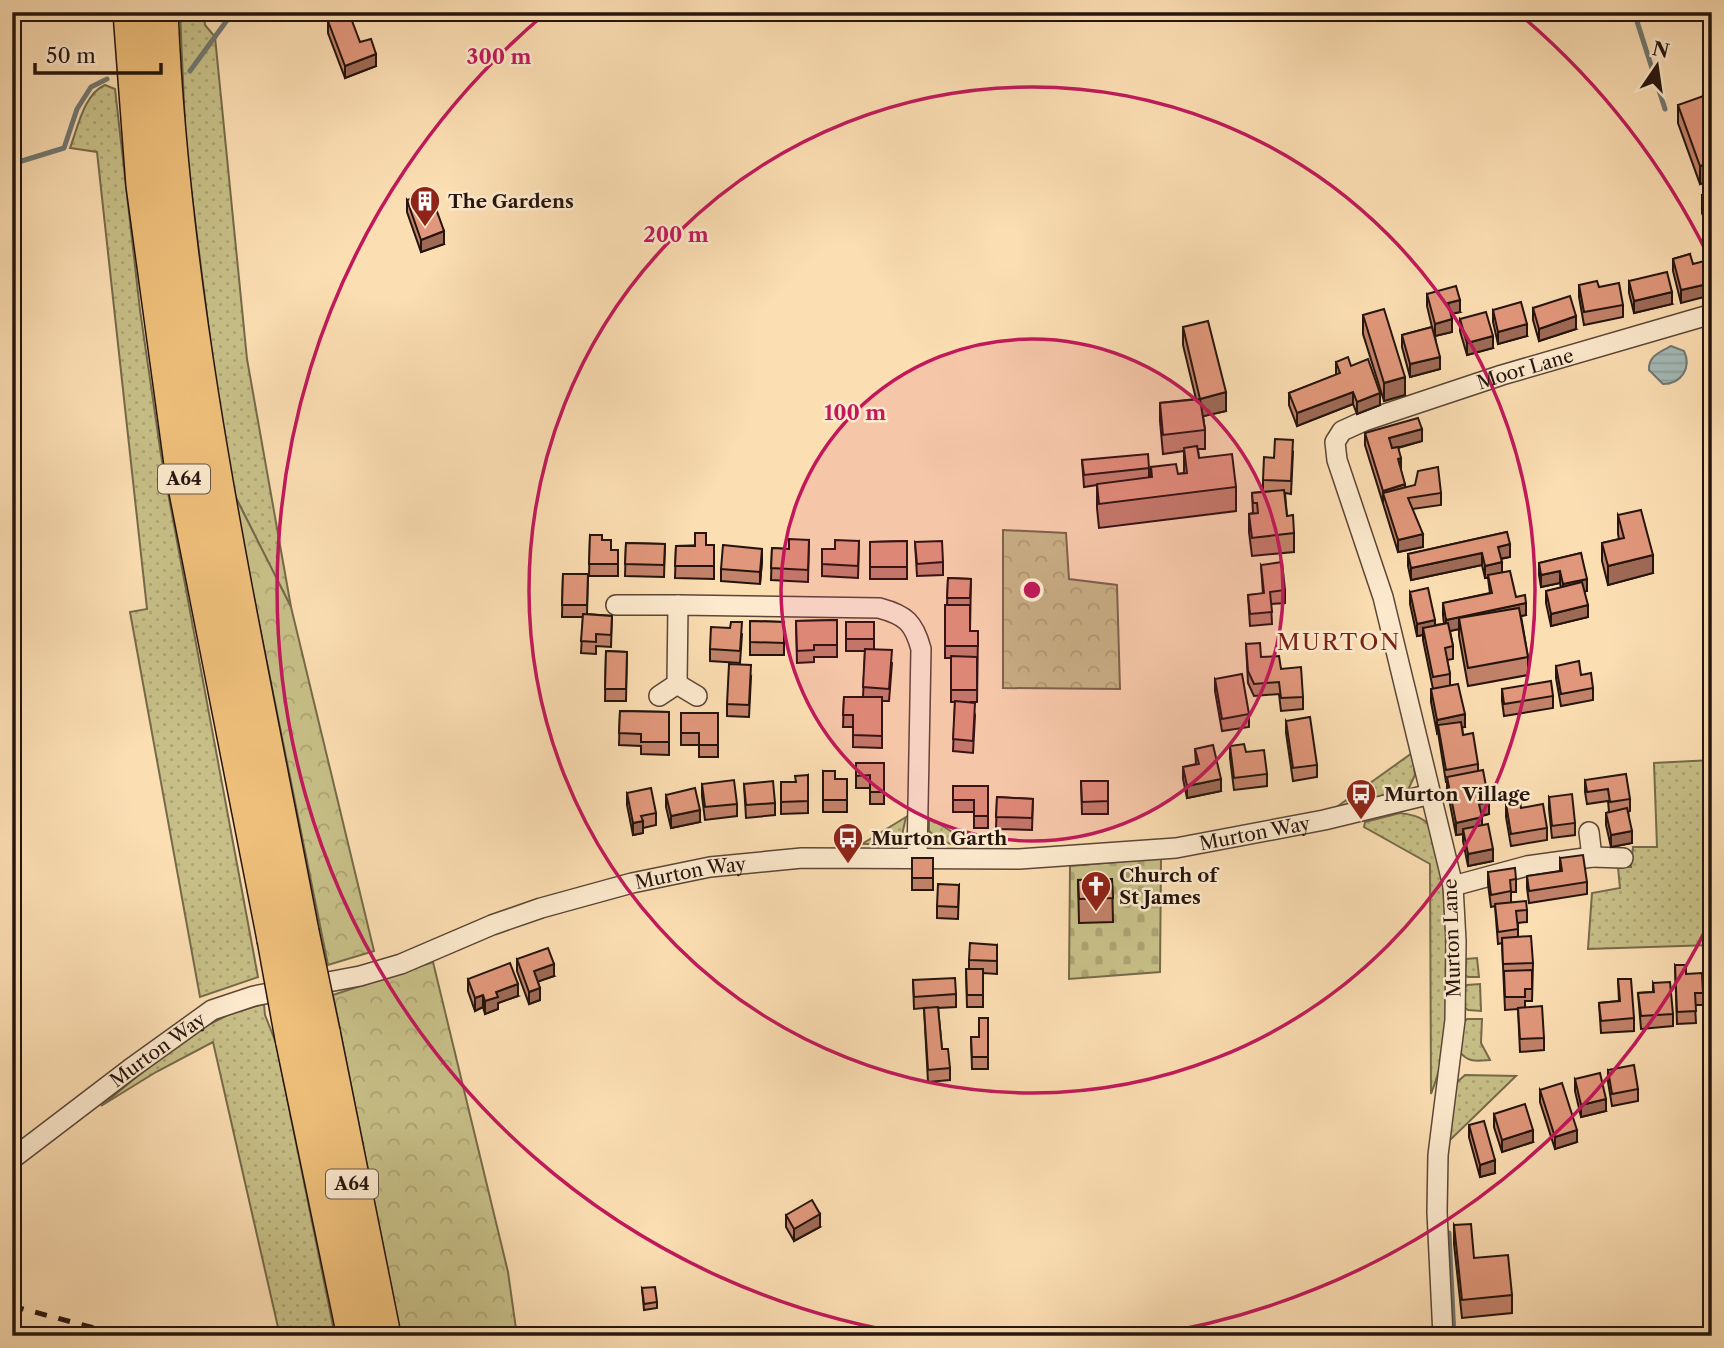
<svg xmlns="http://www.w3.org/2000/svg" width="1724" height="1348" font-family="'Libre Caslon Text',serif">
  <style>
    .grass { fill: url(#grass-dots); stroke: #766a4a; stroke-width: 2 }
    .forest { fill: url(#forest-crowns); stroke: #766a4a; stroke-width: 2 }
    .cemetery { fill: url(#cemetery-stones); stroke: #766a4a; stroke-width: 2 }
    .water { fill: url(#water-rules); stroke: #717873; stroke-width: 2 }
    .lines { fill: none; stroke-linecap: round; stroke-linejoin: round }
    .stream { stroke: #717873; stroke-width: 5 }
    .street-casing { stroke: #5b4636; stroke-width: 22 }
    .highway-casing { stroke: #25140d; stroke-width: 38 }
    .street { stroke: #fdeace; stroke-width: 19 }
    .highway { stroke: #eebf7a; stroke-width: 35 }
    .rail { stroke: #25140d; stroke-width: 5; stroke-dasharray: 12 12; stroke-linecap: butt }
    .highway-bridge-casing { stroke: #25140d; stroke-width: 38; stroke-linecap: butt }
    .highway-bridge { stroke: #eebf7a; stroke-width: 35 }
    .wall { fill: #c2826a; stroke: #25140d; stroke-width: 2 }
    .shaded-wall { fill: #9e6a56; stroke: #25140d; stroke-width: 2 }
    .building { fill: #e1977b; stroke: #25140d; stroke-width: 2 }
    .ring { fill: none; stroke: #c2185b; stroke-width: 3.5 }
    .labels { text-anchor: middle; dominant-baseline: central; stroke-width: 5; stroke-linejoin: round; paint-order: stroke }
    .shield { fill: #fdeace; stroke: #665447; stroke-width: 2 }
    .shield-label { font-size: 18px; font-weight: bold; fill: #25140d }
    .poi-label { font-size: 19px; font-weight: bold; fill: #25140d; stroke: #fdeace; text-anchor: start }
    .street-label { font-size: 19px; fill: #25140d; stroke: #fdeace }
    .quarter-label { font-size: 23px; letter-spacing: 2px; fill: #7a1f14; stroke: #fdeace }
    .centre { fill: #c2185b; stroke: #fdeace; stroke-width: 3.5 }
    .ring-label { font-size: 21px; text-anchor: middle; font-weight: bold; fill: #c2185b; stroke: #fdeace; stroke-width: 5; stroke-linejoin: round; paint-order: stroke }
  </style>
  <defs>
    <pattern id="grass-dots" width="8" height="8" patternUnits="userSpaceOnUse" patternTransform="scale(1.75)"><rect width="8" height="8" fill="#c7bf87"/><path d="M2 2h.1M6 6h.1" fill="none" stroke="#aba373" stroke-width="1.8" stroke-linecap="round"/></pattern>
    <pattern id="forest-crowns" width="20" height="18" patternUnits="userSpaceOnUse" patternTransform="scale(1.75)"><rect width="20" height="18" fill="#c7bf87"/><path d="M2 6a3 3 0 1 1 6 0M12 15a3 3 0 1 1 6 0" fill="none" stroke="#aba373"/></pattern>
    <pattern id="cemetery-stones" width="16" height="16" patternUnits="userSpaceOnUse" patternTransform="scale(1.75)"><rect width="16" height="16" fill="#c7bf87"/><path d="M2 7V4a2 2 0 0 1 4 0v3zM10 15v-3a2 2 0 0 1 4 0v3z" fill="#aba373"/></pattern>
    <pattern id="water-rules" width="6" height="5" patternUnits="userSpaceOnUse" patternTransform="scale(1.75)"><rect width="6" height="5" fill="#a3bab7"/><path d="M0 2.5h6" fill="none" stroke="#8c9f9c"/></pattern>
  </defs>
  <rect width="100%" height="100%" fill="#fcdeb3"/>
  <filter id="stains"><feTurbulence type="fractalNoise" baseFrequency=".00286" numOctaves="4"/><feColorMatrix values="0 0 0 0 .2 0 0 0 0 .09 0 0 0 0 .02 0 0 0 .5 -.17"/></filter>
  <radialGradient id="worn" r=".72"><stop offset=".6" stop-color="#630" stop-opacity="0"/><stop offset="1" stop-color="#630" stop-opacity=".3"/></radialGradient>
  <g class="grass">
    <path d="M 180,12 L 204,12 L 205,25 L 215,37 L 247,359 L 291,607 L 232,490 L 220,418 L 186,149 Z"/>
    <path d="M 105,85 L 115,89 L 140,310 L 161,455 L 258,977 L 200,997 L 130,612 L 147,609 L 97,152 L 70,148 C 78,127 84,94 105,85 Z"/>
    <path d="M 1412,753 L 1415,775 L 1407,792 L 1331,811 Z"/>
    <path d="M 1712,760 L 1712,945 L 1588,949 L 1592,893 L 1620,888 L 1618,867 L 1631,867 L 1633,847 L 1657,847 L 1654,763 Z"/>
    <path d="M 1400,813 C 1408,814 1419,816 1425,821 C 1452,844 1449,1021 1442,1058 C 1440,1070 1435,1083 1431,1094 L 1430,864 L 1364,827 L 1365,822 Z"/>
    <path d="M 906,817 L 902,835 L 890,844 L 862,844 Z"/>
    <path d="M 929,818 L 974,845 C 956,845 942,846 929,831 Z"/>
    <path d="M 1477,958 L 1479,977 L 1468,977 L 1465,975 L 1466,959 Z"/>
    <path d="M 1480,984 L 1481,1011 L 1468,1010 L 1464,1007 L 1464,989 L 1467,985 Z"/>
    <path d="M 264,1004 L 265,1015 L 276,1043 L 335,1336 L 280,1336 L 213,1042 L 156,1072 L 101,1106 L 188,1035 L 232,1013 Z"/>
    <path d="M 1467,1019 L 1482,1019 L 1481,1043 L 1490,1060 C 1478,1061 1468,1063 1460,1052 L 1463,1023 Z"/>
    <path d="M 1465,1075 L 1516,1076 L 1447,1143 L 1456,1083 Z"/>
  </g>
  <g class="forest">
    <path d="M 232,490 L 291,607 L 374,951 L 328,965 Z"/>
    <path d="M 1003,530 L 1066,533 L 1069,579 L 1117,585 L 1120,689 L 1003,688 Z"/>
    <path d="M 433,962 L 508,1272 L 517,1336 L 401,1336 L 333,995 Z"/>
  </g>
  <path class="cemetery" d="M 1161,858 L 1160,972 L 1069,979 L 1070,866 Z"/>
  <path class="water" d="M 1671,346 L 1684,351 C 1692,368 1681,384 1663,384 L 1649,370 C 1648,356 1660,352 1671,346 Z"/>
  <g class="lines">
    <g class="stream">
      <path d="M 1634,12 L 1665,109"/>
      <path d="M 190,71 L 233,12"/>
      <path d="M 12,164 L 64,148 L 77,109 L 91,87 L 107,79"/>
      <path d="M 1449,1233 L 1454,1336"/>
    </g>
    <g class="street-casing">
      <g id="street">
        <path d="M 616,605 L 678,605"/>
        <path d="M 677,684 L 697,696"/>
        <path d="M 659,696 L 677,684 L 678,605 L 879,608 C 906,615 914,623 921,649 L 917,858"/>
        <path d="M 1592,857 L 1623,858"/>
        <path d="M 1453,886 L 1527,866 L 1592,857 L 1589,832"/>
        <path id="s1" d="M 12,1159 L 130,1069 L 212,1010 L 254,996 L 360,976 L 401,964 L 492,925 L 541,908 L 632,883 L 710,867 L 802,858 L 1019,859 L 1176,848 L 1324,820 L 1431,794"/>
        <path id="s2" d="M 1443,1336 L 1437,1212 L 1438,1155 L 1455,1020 L 1456,941 L 1453,886 L 1383,597 L 1337,460 L 1335,442 L 1342,431 L 1364,421 L 1502,375 L 1712,314"/>
      </g>
    </g>
    <g class="highway-casing">
      <g id="highway">
        <path d="M 131,12 L 144,185 L 183,471 L 275,939"/>
        <path d="M 160,12 C 173,322 243,628 301,932"/>
        <path d="M 322,1032 L 383,1336"/>
        <path d="M 293,1038 L 355,1336"/>
      </g>
    </g>
    <use href="#street" class="street"/>
    <use href="#highway" class="highway"/>
    <path class="rail" d="M 12,1306 L 124,1336"/>
    <g class="highway-bridge-casing">
      <g id="highway-bridge">
        <path d="M 301,932 L 322,1032"/>
        <path d="M 275,939 L 293,1038"/>
      </g>
    </g>
    <use href="#highway-bridge" class="highway-bridge"/>
  </g>
  <g class="wall">
    <path d="M 328,21 L 360,42 L 376,66 L 345,78 L 328,33 Z"/>
    <path d="M 1712,102 L 1712,180 L 1700,184 L 1678,123 L 1678,105 Z"/>
    <path d="M 1712,192 L 1712,240 L 1702,213 L 1702,195 Z"/>
    <path d="M 407,200 L 444,244 L 421,252 L 407,212 Z"/>
    <path d="M 1690,254 L 1681,303 L 1673,271 L 1673,259 Z"/>
    <path d="M 1629,281 L 1672,304 L 1634,313 L 1629,293 Z"/>
    <path d="M 1579,285 L 1599,287 L 1623,305 L 1623,317 L 1584,325 L 1579,297 Z"/>
    <path d="M 1427,294 L 1460,312 L 1451,314 L 1452,332 L 1435,336 L 1440,369 L 1410,377 L 1402,347 L 1402,335 L 1432,327 L 1427,306 Z"/>
    <path d="M 1533,308 L 1576,329 L 1539,341 L 1533,320 Z"/>
    <path d="M 1493,310 L 1527,336 L 1498,344 L 1493,322 Z"/>
    <path d="M 1363,315 L 1405,395 L 1384,401 L 1363,334 Z"/>
    <path d="M 1460,319 L 1493,348 L 1467,355 L 1460,331 Z"/>
    <path d="M 1183,327 L 1226,411 L 1203,416 L 1205,430 L 1205,449 L 1198,449 L 1199,458 L 1236,487 L 1236,511 L 1099,528 L 1097,508 L 1097,485 L 1084,487 L 1082,460 L 1149,468 L 1149,477 L 1151,477 L 1151,467 L 1178,474 L 1184,473 L 1184,451 L 1163,454 L 1160,421 L 1160,403 L 1196,399 L 1183,345 Z"/>
    <path d="M 1336,362 L 1351,366 L 1380,405 L 1357,414 L 1353,404 L 1297,426 L 1289,405 L 1289,393 L 1336,375 Z"/>
    <path d="M 1365,433 L 1422,441 L 1398,448 L 1401,471 L 1405,487 L 1441,493 L 1441,505 L 1412,509 L 1423,547 L 1398,552 L 1365,445 Z"/>
    <path d="M 1293,452 L 1291,494 L 1285,493 L 1287,516 L 1294,533 L 1294,552 L 1252,556 L 1249,532 L 1249,514 L 1253,513 L 1252,493 L 1263,492 L 1263,480 L 1274,458 Z"/>
    <path d="M 1618,515 L 1653,573 L 1608,585 L 1602,561 L 1602,543 L 1619,539 L 1618,534 Z"/>
    <path d="M 1507,532 L 1510,557 L 1501,559 L 1502,572 L 1526,615 L 1521,616 L 1528,657 L 1528,675 L 1468,686 L 1459,636 L 1459,629 L 1450,631 L 1453,646 L 1453,659 L 1447,660 L 1450,674 L 1450,685 L 1465,727 L 1462,727 L 1463,735 L 1478,764 L 1478,771 L 1489,814 L 1482,816 L 1482,825 L 1493,861 L 1468,866 L 1463,841 L 1463,834 L 1456,835 L 1447,789 L 1447,782 L 1446,782 L 1438,732 L 1437,733 L 1431,702 L 1431,689 L 1433,689 L 1423,640 L 1423,635 L 1417,636 L 1410,604 L 1410,592 L 1435,625 L 1444,624 L 1443,615 L 1443,603 L 1490,593 L 1488,578 L 1485,578 L 1482,565 L 1411,580 L 1408,566 L 1408,554 Z"/>
    <path d="M 590,535 L 602,540 L 611,550 L 618,550 L 618,576 L 589,576 Z"/>
    <path d="M 809,540 L 808,582 L 771,580 L 772,548 L 789,549 Z"/>
    <path d="M 859,541 L 858,578 L 822,576 L 822,549 L 835,549 Z"/>
    <path d="M 907,541 L 907,579 L 870,579 L 870,542 Z"/>
    <path d="M 915,542 L 943,562 L 943,575 L 917,576 Z"/>
    <path d="M 626,543 L 665,544 L 664,577 L 625,576 Z"/>
    <path d="M 706,545 L 714,545 L 714,579 L 675,578 L 676,546 Z"/>
    <path d="M 1581,553 L 1587,591 L 1584,591 L 1588,617 L 1551,626 L 1546,603 L 1546,591 L 1561,588 L 1560,583 L 1541,587 L 1539,575 L 1539,563 Z"/>
    <path d="M 762,561 L 760,584 L 721,581 L 721,569 Z"/>
    <path d="M 1261,565 L 1285,590 L 1285,603 L 1271,604 L 1272,624 L 1250,626 L 1248,595 L 1263,594 Z"/>
    <path d="M 563,574 L 588,574 L 587,614 L 612,616 L 611,647 L 596,646 L 596,654 L 581,653 L 583,617 L 562,617 Z"/>
    <path d="M 948,578 L 971,579 L 970,631 L 978,631 L 977,702 L 971,702 L 975,715 L 973,753 L 953,751 L 955,702 L 951,702 L 951,658 L 945,658 L 945,605 L 947,605 Z"/>
    <path d="M 837,620 L 837,657 L 814,657 L 814,662 L 797,663 L 796,621 Z"/>
    <path d="M 750,621 L 784,622 L 784,655 L 750,655 Z"/>
    <path d="M 846,622 L 874,622 L 874,649 L 892,663 L 889,701 L 882,701 L 882,748 L 853,747 L 853,727 L 843,727 L 844,697 L 863,697 L 865,651 L 846,651 Z"/>
    <path d="M 730,628 L 742,634 L 740,663 L 710,661 L 710,649 Z"/>
    <path d="M 1246,644 L 1261,657 L 1281,669 L 1303,697 L 1303,709 L 1281,711 L 1279,694 L 1254,696 L 1248,683 Z"/>
    <path d="M 606,651 L 627,652 L 626,701 L 605,701 Z"/>
    <path d="M 1556,666 L 1581,675 L 1593,688 L 1593,700 L 1561,706 L 1556,678 Z"/>
    <path d="M 751,677 L 749,717 L 727,716 L 727,704 Z"/>
    <path d="M 1215,679 L 1249,714 L 1249,727 L 1222,731 L 1215,691 Z"/>
    <path d="M 1502,689 L 1553,696 L 1553,708 L 1504,716 L 1502,701 Z"/>
    <path d="M 620,711 L 669,712 L 669,755 L 641,754 L 641,746 L 619,745 Z"/>
    <path d="M 681,713 L 718,713 L 718,757 L 699,757 L 699,745 L 681,745 Z"/>
    <path d="M 1286,721 L 1317,765 L 1317,777 L 1293,781 L 1286,733 Z"/>
    <path d="M 1230,746 L 1267,774 L 1267,786 L 1234,790 L 1230,758 Z"/>
    <path d="M 1195,749 L 1221,791 L 1187,798 L 1183,779 L 1183,767 L 1196,764 Z"/>
    <path d="M 856,763 L 884,763 L 884,804 L 870,804 L 870,788 L 856,788 Z"/>
    <path d="M 823,771 L 835,779 L 847,779 L 847,812 L 823,812 Z"/>
    <path d="M 808,775 L 808,813 L 781,814 L 781,782 L 795,782 Z"/>
    <path d="M 1585,780 L 1630,799 L 1630,811 L 1628,812 L 1632,843 L 1611,847 L 1606,825 L 1606,813 L 1609,812 L 1608,801 L 1587,804 L 1585,792 Z"/>
    <path d="M 1081,781 L 1108,781 L 1108,814 L 1082,814 Z"/>
    <path d="M 702,784 L 737,804 L 737,816 L 705,820 L 702,796 Z"/>
    <path d="M 744,784 L 775,803 L 775,815 L 746,818 Z"/>
    <path d="M 953,786 L 988,786 L 988,828 L 974,828 L 974,812 L 953,812 Z"/>
    <path d="M 627,793 L 656,813 L 656,825 L 643,828 L 643,833 L 633,835 L 627,805 Z"/>
    <path d="M 666,795 L 700,822 L 671,828 L 666,807 Z"/>
    <path d="M 997,797 L 1033,799 L 1032,830 L 996,829 Z"/>
    <path d="M 1549,797 L 1575,823 L 1575,835 L 1552,838 L 1549,809 Z"/>
    <path d="M 1506,804 L 1521,808 L 1547,828 L 1547,840 L 1511,846 L 1506,817 Z"/>
    <rect x="912" y="858" width="21" height="32"/>
    <path d="M 1560,858 L 1587,882 L 1587,894 L 1529,903 L 1527,888 L 1527,876 L 1560,871 Z"/>
    <path d="M 1488,872 L 1516,879 L 1516,892 L 1511,892 L 1511,902 L 1527,910 L 1527,922 L 1518,923 L 1518,937 L 1533,963 L 1532,1001 L 1525,1001 L 1525,1007 L 1544,1038 L 1544,1050 L 1520,1052 L 1518,1009 L 1505,1010 L 1502,943 L 1498,944 L 1495,906 L 1491,907 L 1488,884 Z"/>
    <path d="M 1112,879 L 1113,922 L 1079,923 L 1078,880 Z"/>
    <path d="M 959,885 L 958,919 L 937,918 L 937,906 Z"/>
    <path d="M 997,945 L 997,974 L 983,973 L 983,1007 L 967,1007 L 966,969 L 969,969 L 969,960 Z"/>
    <path d="M 517,959 L 554,976 L 538,981 L 540,1000 L 529,1004 L 517,971 Z"/>
    <path d="M 1675,965 L 1686,974 L 1703,993 L 1703,1005 L 1695,1005 L 1696,1023 L 1677,1024 Z"/>
    <path d="M 468,979 L 518,996 L 498,1003 L 498,1009 L 485,1014 L 483,1007 L 475,1011 L 468,991 Z"/>
    <path d="M 1618,979 L 1634,1018 L 1634,1031 L 1601,1033 L 1599,1003 L 1619,1001 Z"/>
    <path d="M 913,980 L 956,994 L 956,1007 L 938,1008 L 942,1049 L 950,1068 L 950,1080 L 928,1082 L 924,1008 L 914,1009 Z"/>
    <path d="M 1653,983 L 1673,1014 L 1673,1026 L 1641,1029 L 1638,993 L 1653,992 Z"/>
    <path d="M 988,1018 L 988,1069 L 972,1069 L 971,1037 L 979,1037 Z"/>
    <path d="M 1608,1070 L 1638,1089 L 1638,1101 L 1612,1106 L 1608,1082 Z"/>
    <path d="M 1575,1079 L 1606,1111 L 1581,1117 L 1575,1091 Z"/>
    <path d="M 1540,1090 L 1577,1142 L 1555,1149 L 1540,1102 Z"/>
    <path d="M 1494,1114 L 1533,1142 L 1502,1152 L 1494,1127 Z"/>
    <path d="M 1469,1125 L 1495,1173 L 1480,1177 L 1469,1137 Z"/>
    <path d="M 786,1215 L 820,1227 L 794,1241 L 786,1227 Z"/>
    <path d="M 1454,1225 L 1474,1258 L 1512,1295 L 1512,1313 L 1462,1318 L 1454,1244 Z"/>
    <path d="M 642,1288 L 657,1302 L 657,1308 L 644,1310 Z"/>
  </g>
  <g class="shaded-wall">
    <path d="M 376,54 L 376,66 L 345,78 L 345,66 Z"/>
    <path d="M 1712,162 L 1712,180 L 1700,184 L 1700,166 Z"/>
    <path d="M 444,231 L 444,244 L 421,252 L 421,240 Z"/>
    <path d="M 1712,283 L 1712,295 L 1681,303 L 1681,290 Z"/>
    <path d="M 1672,292 L 1672,304 L 1634,313 L 1634,301 Z"/>
    <path d="M 1460,300 L 1460,312 L 1448,315 L 1448,303 Z"/>
    <path d="M 1576,316 L 1576,329 L 1539,341 L 1539,329 Z"/>
    <path d="M 1452,319 L 1452,332 L 1435,336 L 1435,324 Z"/>
    <path d="M 1527,324 L 1527,336 L 1498,344 L 1498,332 Z"/>
    <path d="M 1493,336 L 1493,348 L 1467,355 L 1467,343 Z"/>
    <path d="M 1440,357 L 1440,369 L 1410,377 L 1410,364 Z"/>
    <path d="M 1405,377 L 1405,395 L 1384,401 L 1384,383 Z"/>
    <path d="M 1226,392 L 1226,411 L 1200,417 L 1200,399 Z"/>
    <path d="M 1353,392 L 1353,404 L 1297,426 L 1297,413 Z"/>
    <path d="M 1380,393 L 1380,405 L 1357,414 L 1357,402 Z"/>
    <path d="M 1422,429 L 1422,441 L 1389,450 L 1389,438 Z"/>
    <path d="M 1401,458 L 1401,471 L 1398,459 Z"/>
    <path d="M 1405,484 L 1405,496 L 1383,493 L 1383,503 L 1383,491 Z"/>
    <path d="M 1423,534 L 1423,547 L 1398,552 L 1398,540 Z"/>
    <path d="M 1510,544 L 1510,557 L 1498,559 L 1498,547 Z"/>
    <path d="M 762,549 L 762,561 L 760,584 L 760,572 Z"/>
    <path d="M 1482,553 L 1482,565 L 1411,580 L 1411,568 Z"/>
    <path d="M 1653,555 L 1653,573 L 1608,585 L 1608,566 Z"/>
    <path d="M 1502,562 L 1502,575 L 1485,578 L 1485,566 Z"/>
    <path d="M 1560,571 L 1560,583 L 1541,587 L 1541,575 Z"/>
    <path d="M 1587,579 L 1587,591 L 1563,596 L 1563,584 Z"/>
    <path d="M 1526,603 L 1526,615 L 1461,629 L 1459,618 L 1459,629 L 1446,632 L 1446,620 Z"/>
    <path d="M 1588,605 L 1588,617 L 1551,626 L 1551,614 Z"/>
    <path d="M 1435,620 L 1435,632 L 1423,628 L 1423,635 L 1417,636 L 1417,624 Z"/>
    <path d="M 1465,714 L 1465,727 L 1440,732 L 1438,725 L 1438,732 L 1437,733 L 1437,720 Z"/>
    <path d="M 1221,779 L 1221,791 L 1187,798 L 1187,786 Z"/>
    <path d="M 1489,802 L 1489,814 L 1479,816 L 1479,804 Z"/>
    <path d="M 700,810 L 700,822 L 671,828 L 671,816 Z"/>
    <path d="M 1482,817 L 1482,830 L 1463,829 L 1463,834 L 1456,835 L 1456,823 Z"/>
    <path d="M 643,821 L 643,833 L 633,835 L 633,823 Z"/>
    <path d="M 1632,831 L 1632,843 L 1611,847 L 1611,835 Z"/>
    <path d="M 1493,849 L 1493,861 L 1468,866 L 1468,854 Z"/>
    <path d="M 554,964 L 554,976 L 534,983 L 534,971 Z"/>
    <path d="M 518,984 L 518,996 L 498,1003 L 498,1009 L 485,1014 L 485,1001 L 496,992 Z"/>
    <path d="M 540,988 L 540,1000 L 529,1004 L 529,992 Z"/>
    <path d="M 483,995 L 483,1007 L 475,1011 L 475,998 Z"/>
    <path d="M 1606,1099 L 1606,1111 L 1581,1117 L 1581,1105 Z"/>
    <path d="M 1533,1130 L 1533,1142 L 1502,1152 L 1502,1140 Z"/>
    <path d="M 1577,1130 L 1577,1142 L 1555,1149 L 1555,1137 Z"/>
    <path d="M 1495,1160 L 1495,1173 L 1480,1177 L 1480,1165 Z"/>
    <path d="M 820,1214 L 820,1227 L 794,1241 L 794,1229 Z"/>
  </g>
  <g class="building">
    <path d="M 349,13 L 360,42 L 371,39 L 376,54 L 345,66 L 328,21 Z"/>
    <path d="M 1709,94 L 1712,102 L 1712,162 L 1700,166 L 1678,105 Z"/>
    <path d="M 430,192 L 444,231 L 421,240 L 407,200 Z"/>
    <path d="M 1712,192 L 1712,222 L 1702,195 Z"/>
    <path d="M 1690,254 L 1693,264 L 1712,259 L 1712,283 L 1681,290 L 1673,259 Z"/>
    <path d="M 1667,272 L 1672,292 L 1634,301 L 1629,281 Z"/>
    <path d="M 1597,281 L 1599,287 L 1619,283 L 1623,305 L 1584,312 L 1579,285 Z"/>
    <path d="M 1456,286 L 1460,300 L 1448,303 L 1452,319 L 1435,324 L 1427,294 Z"/>
    <path d="M 1570,296 L 1576,316 L 1539,329 L 1533,308 Z"/>
    <path d="M 1521,302 L 1527,324 L 1498,332 L 1493,310 Z"/>
    <path d="M 1384,309 L 1405,377 L 1384,383 L 1363,315 Z"/>
    <path d="M 1486,312 L 1493,336 L 1467,343 L 1460,319 Z"/>
    <path d="M 1208,321 L 1226,392 L 1200,399 L 1183,327 Z"/>
    <path d="M 1432,327 L 1440,357 L 1410,364 L 1402,335 Z"/>
    <path d="M 1348,357 L 1351,366 L 1368,359 L 1380,393 L 1357,402 L 1353,392 L 1297,413 L 1289,393 L 1340,373 L 1336,362 Z"/>
    <path d="M 1200,399 L 1205,430 L 1163,435 L 1160,403 Z"/>
    <path d="M 1418,418 L 1422,429 L 1389,438 L 1392,448 L 1398,447 L 1401,458 L 1398,459 L 1405,484 L 1383,491 L 1365,433 Z"/>
    <path d="M 1275,439 L 1293,440 L 1291,481 L 1263,480 L 1264,457 L 1274,458 Z"/>
    <path d="M 1197,446 L 1199,458 L 1232,454 L 1236,487 L 1099,504 L 1097,484 L 1152,477 L 1151,467 L 1176,464 L 1178,474 L 1187,473 L 1184,448 Z"/>
    <path d="M 1148,454 L 1149,468 L 1084,475 L 1082,460 Z"/>
    <path d="M 1438,467 L 1441,493 L 1408,498 L 1423,534 L 1398,540 L 1383,493 L 1415,485 L 1418,471 Z"/>
    <path d="M 1284,490 L 1287,516 L 1293,515 L 1294,533 L 1252,538 L 1249,514 L 1258,513 L 1257,503 L 1253,503 L 1252,493 Z"/>
    <path d="M 1641,510 L 1653,555 L 1608,566 L 1602,543 L 1624,538 L 1618,515 Z"/>
    <path d="M 1507,532 L 1510,544 L 1498,547 L 1502,562 L 1485,566 L 1482,553 L 1411,568 L 1408,554 Z"/>
    <path d="M 695,533 L 706,533 L 706,545 L 714,545 L 714,566 L 675,566 L 676,546 L 695,546 Z"/>
    <path d="M 590,535 L 602,535 L 602,540 L 611,540 L 611,550 L 618,550 L 618,564 L 589,564 Z"/>
    <path d="M 789,539 L 809,540 L 808,570 L 771,568 L 772,548 L 789,549 Z"/>
    <path d="M 835,540 L 859,541 L 858,566 L 822,564 L 822,549 L 835,549 Z"/>
    <path d="M 907,541 L 907,567 L 870,567 L 870,542 Z"/>
    <path d="M 942,541 L 943,562 L 917,564 L 915,542 Z"/>
    <path d="M 626,543 L 665,544 L 664,565 L 625,564 Z"/>
    <path d="M 723,545 L 762,549 L 760,572 L 721,569 Z"/>
    <path d="M 1581,553 L 1587,579 L 1563,584 L 1560,571 L 1541,575 L 1539,563 Z"/>
    <path d="M 1282,562 L 1285,590 L 1270,592 L 1272,612 L 1250,614 L 1248,595 L 1264,593 L 1261,565 Z"/>
    <path d="M 1510,571 L 1516,597 L 1525,595 L 1526,603 L 1446,620 L 1443,603 L 1492,593 L 1488,575 Z"/>
    <path d="M 563,574 L 588,574 L 587,605 L 562,605 Z"/>
    <path d="M 948,578 L 971,579 L 970,598 L 947,598 Z"/>
    <path d="M 1582,582 L 1588,605 L 1551,614 L 1546,591 Z"/>
    <path d="M 1428,588 L 1435,620 L 1417,624 L 1410,592 Z"/>
    <path d="M 945,605 L 970,605 L 970,631 L 978,631 L 978,646 L 945,646 Z"/>
    <path d="M 1519,608 L 1528,657 L 1468,668 L 1459,618 Z"/>
    <path d="M 583,614 L 612,616 L 611,635 L 596,634 L 596,642 L 581,641 Z"/>
    <path d="M 837,620 L 837,645 L 814,645 L 814,650 L 797,651 L 796,621 Z"/>
    <path d="M 750,621 L 784,622 L 784,643 L 750,642 Z"/>
    <path d="M 731,622 L 742,622 L 740,651 L 710,649 L 711,627 L 730,628 Z"/>
    <rect x="846" y="622" width="28" height="17"/>
    <path d="M 1448,623 L 1453,646 L 1445,648 L 1450,674 L 1433,677 L 1423,628 Z"/>
    <path d="M 1260,643 L 1261,657 L 1279,656 L 1281,669 L 1301,667 L 1303,697 L 1281,698 L 1279,682 L 1254,684 L 1248,671 L 1246,644 Z"/>
    <path d="M 865,649 L 892,650 L 889,689 L 863,687 Z"/>
    <path d="M 606,651 L 627,652 L 626,689 L 605,689 Z"/>
    <path d="M 951,656 L 977,657 L 977,690 L 951,690 Z"/>
    <path d="M 1579,661 L 1581,675 L 1591,673 L 1593,688 L 1561,694 L 1556,666 Z"/>
    <path d="M 729,664 L 751,665 L 749,705 L 727,704 Z"/>
    <path d="M 1242,674 L 1249,714 L 1222,719 L 1215,679 Z"/>
    <path d="M 1551,681 L 1553,696 L 1504,704 L 1502,689 Z"/>
    <path d="M 1458,684 L 1465,714 L 1437,720 L 1431,689 Z"/>
    <path d="M 844,697 L 882,697 L 882,736 L 853,735 L 853,715 L 843,715 Z"/>
    <path d="M 955,701 L 975,703 L 973,741 L 953,739 Z"/>
    <path d="M 620,711 L 669,712 L 669,742 L 641,742 L 641,734 L 619,733 Z"/>
    <path d="M 681,713 L 718,713 L 718,745 L 699,745 L 699,733 L 681,733 Z"/>
    <path d="M 1310,717 L 1317,765 L 1293,768 L 1286,721 Z"/>
    <path d="M 1461,722 L 1463,735 L 1473,733 L 1478,764 L 1446,770 L 1438,725 Z"/>
    <path d="M 1244,744 L 1246,752 L 1264,750 L 1267,774 L 1234,778 L 1230,746 Z"/>
    <path d="M 1213,745 L 1221,779 L 1187,786 L 1183,767 L 1199,764 L 1195,749 Z"/>
    <path d="M 856,763 L 884,763 L 884,792 L 870,792 L 870,775 L 856,776 Z"/>
    <path d="M 1483,770 L 1489,802 L 1479,804 L 1482,817 L 1456,823 L 1447,777 Z"/>
    <path d="M 823,771 L 835,771 L 835,779 L 847,779 L 847,800 L 823,800 Z"/>
    <path d="M 1626,774 L 1630,799 L 1610,802 L 1608,789 L 1587,792 L 1585,780 Z"/>
    <path d="M 808,775 L 808,801 L 781,802 L 781,782 L 796,782 L 795,776 Z"/>
    <path d="M 734,780 L 737,804 L 705,807 L 702,784 Z"/>
    <path d="M 773,781 L 775,803 L 746,805 L 744,784 Z"/>
    <path d="M 1081,781 L 1108,781 L 1108,801 L 1082,802 Z"/>
    <path d="M 953,786 L 988,786 L 988,816 L 974,816 L 974,800 L 953,800 Z"/>
    <path d="M 651,788 L 656,813 L 641,816 L 643,821 L 633,823 L 627,793 Z"/>
    <path d="M 695,788 L 700,810 L 671,816 L 666,795 Z"/>
    <path d="M 1572,794 L 1575,823 L 1552,826 L 1549,797 Z"/>
    <path d="M 997,797 L 1033,799 L 1032,818 L 996,817 Z"/>
    <path d="M 1520,802 L 1521,808 L 1543,804 L 1547,828 L 1511,834 L 1506,804 Z"/>
    <path d="M 1627,808 L 1632,831 L 1611,835 L 1606,813 Z"/>
    <path d="M 1488,824 L 1493,849 L 1468,854 L 1463,829 Z"/>
    <path d="M 1583,855 L 1587,882 L 1529,891 L 1527,876 L 1562,871 L 1560,858 Z"/>
    <rect x="912" y="858" width="21" height="20"/>
    <path d="M 1515,868 L 1516,879 L 1510,880 L 1511,891 L 1491,895 L 1488,872 Z"/>
    <path d="M 1112,879 L 1113,898 L 1079,899 L 1078,880 Z"/>
    <path d="M 938,884 L 959,885 L 958,907 L 937,906 Z"/>
    <path d="M 1526,901 L 1527,910 L 1516,911 L 1518,929 L 1498,932 L 1495,904 Z"/>
    <path d="M 1531,936 L 1533,963 L 1503,964 L 1502,938 Z"/>
    <path d="M 970,943 L 997,945 L 997,961 L 969,960 Z"/>
    <path d="M 548,948 L 554,964 L 534,971 L 540,988 L 529,992 L 517,959 Z"/>
    <path d="M 510,963 L 518,984 L 496,992 L 498,997 L 485,1001 L 483,995 L 475,998 L 468,979 Z"/>
    <path d="M 1675,965 L 1686,965 L 1686,974 L 1702,973 L 1703,993 L 1695,993 L 1696,1011 L 1677,1012 Z"/>
    <path d="M 966,969 L 983,969 L 983,995 L 967,995 Z"/>
    <path d="M 1532,970 L 1532,989 L 1525,989 L 1525,997 L 1505,997 L 1504,971 Z"/>
    <path d="M 955,978 L 956,994 L 914,997 L 913,980 Z"/>
    <path d="M 1618,979 L 1631,979 L 1634,1018 L 1601,1021 L 1599,1003 L 1620,1001 Z"/>
    <path d="M 1670,982 L 1673,1014 L 1641,1016 L 1638,993 L 1654,992 L 1653,983 Z"/>
    <path d="M 1542,1006 L 1544,1038 L 1520,1039 L 1518,1008 Z"/>
    <path d="M 938,1007 L 942,1049 L 948,1049 L 950,1068 L 928,1070 L 924,1008 Z"/>
    <path d="M 979,1018 L 988,1018 L 988,1057 L 972,1057 L 971,1037 L 979,1037 Z"/>
    <path d="M 1634,1065 L 1638,1089 L 1612,1094 L 1608,1070 Z"/>
    <path d="M 1600,1073 L 1606,1099 L 1581,1105 L 1575,1079 Z"/>
    <path d="M 1562,1083 L 1577,1130 L 1555,1137 L 1540,1090 Z"/>
    <path d="M 1525,1104 L 1533,1130 L 1502,1140 L 1494,1114 Z"/>
    <path d="M 1484,1121 L 1495,1160 L 1480,1165 L 1469,1125 Z"/>
    <path d="M 812,1200 L 820,1214 L 794,1229 L 786,1215 Z"/>
    <path d="M 1471,1224 L 1474,1258 L 1508,1255 L 1512,1295 L 1462,1300 L 1454,1225 Z"/>
    <path d="M 655,1287 L 657,1302 L 644,1304 L 642,1288 Z"/>
  </g>
  <circle cx="1032" cy="590" r="251" fill="#c2185b" fill-opacity=".12"/>
  <g class="ring">
    <circle cx="1032" cy="590" r="251"/>
    <circle cx="1032" cy="590" r="503"/>
    <path d="M1710 921A754 754 0 0 1 1143 1336M921 1336A754 754 0 0 1 547 12M1517 12A754 754 0 0 1 1710 259"/>
  </g>
  <defs>
    <g id="building-pin" transform="scale(1.575)"><path d="M0 17L-7.5 6A9.5 9.5 0 1 1 7.5 6Z" fill="#8f2418" stroke="#fdeace"/><path d="M-4-6H4V6H1V3H-1V6H-4ZM-2.5-4.3h1.7v1.8h-1.7ZM.8-4.3h1.7v1.8H.8ZM-2.5-1h1.7V.8h-1.7ZM.8-1h1.7V.8H.8Z" fill="#fff"/></g>
    <g id="bus-pin" transform="scale(1.575)"><path d="M0 17L-7.5 6A9.5 9.5 0 1 1 7.5 6Z" fill="#8f2418" stroke="#fdeace"/><path d="M-5-6H5V4H4V6H2V4H-2V6H-4V4H-5ZM-3.5-4V0h7V-4ZM-3.5 1.2v1.5H-2V1.2ZM2 1.2v1.5H3.5V1.2Z" fill="#fff"/></g>
    <g id="church-pin" transform="scale(1.575)"><path d="M0 17L-7.5 6A9.5 9.5 0 1 1 7.5 6Z" fill="#8f2418" stroke="#fdeace"/><path d="M-1.2-6h2.4v3.5h3.3v2.4h-3.3V6h-2.4V-.1h-3.3v-2.4h3.3Z" fill="#fff"/></g>
  </defs>
  <g fill-rule="evenodd">
    <use href="#building-pin" x="425" y="201"/>
    <use href="#bus-pin" x="1361" y="794"/>
    <use href="#bus-pin" x="848" y="838"/>
    <use href="#church-pin" x="1096" y="886"/>
  </g>
  <g class="labels">
    <g class="shield">
      <rect x="158" y="464.5" width="52" height="29" rx="5"/>
      <rect x="326" y="1169.5" width="52" height="29" rx="5"/>
    </g>
    <g class="shield-label">
      <text x="184" y="479">A64</text>
      <text x="352" y="1184">A64</text>
    </g>
    <g class="poi-label">
      <text x="448" y="201">The Gardens</text>
      <text x="1384" y="794">Murton Village</text>
      <text x="871" y="838">Murton Garth</text>
      <text x="1119" y="875">Church of<tspan x="1119" dy="22">St James</tspan></text>
    </g>
    <g class="street-label">
      <text stroke="none"><textPath href="#s2" startOffset="1118">Moor Lane</textPath></text>
      <text stroke="none"><textPath href="#s1" startOffset="1316">Murton Way</textPath></text>
      <text stroke="none"><textPath href="#s1" startOffset="749">Murton Way</textPath></text>
      <text transform="translate(1452 938) rotate(-92)">Murton Lane</text>
      <text stroke="none"><textPath href="#s1" startOffset="182">Murton Way</textPath></text>
    </g>
    <g class="quarter-label">
      <text x="1339" y="642">MURTON</text>
    </g>
  </g>
  <circle cx="1032" cy="590" r="10" class="centre"/>
  <g class="ring-label">
    <text x="499" y="64">300 m</text>
    <text x="676" y="242">200 m</text>
    <text x="855" y="420">100 m</text>
  </g>
  <rect width="1724" height="1348" fill="none" stroke="#fcdeb3" stroke-width="42"/>
  <rect x="14" y="14" width="1696" height="1320" fill="none" stroke="#25140d" stroke-width="3.5"/>
  <rect x="21" y="21" width="1682" height="1306" fill="none" stroke="#25140d" stroke-width="2"/>
  <g transform="translate(1657 66) rotate(13)" stroke="#fdeace" stroke-width="5" paint-order="stroke">
  <path d="M0-5L12 26L0 18L-12 26Z" fill="#25140d"/>
  <text y="-10" font-size="19" font-weight="bold" text-anchor="middle" fill="#25140d">N</text>
  </g>
  <path d="M35 63v10h126v-10" fill="none" stroke="#25140d" stroke-width="3.5"/>
  <text x="46" y="63" font-size="21" fill="#25140d" stroke="#fdeace" stroke-width="5" paint-order="stroke">50 m</text>
  <rect width="100%" height="100%" filter="url(#stains)"/>
  <rect width="100%" height="100%" fill="url(#worn)"/>
</svg>
